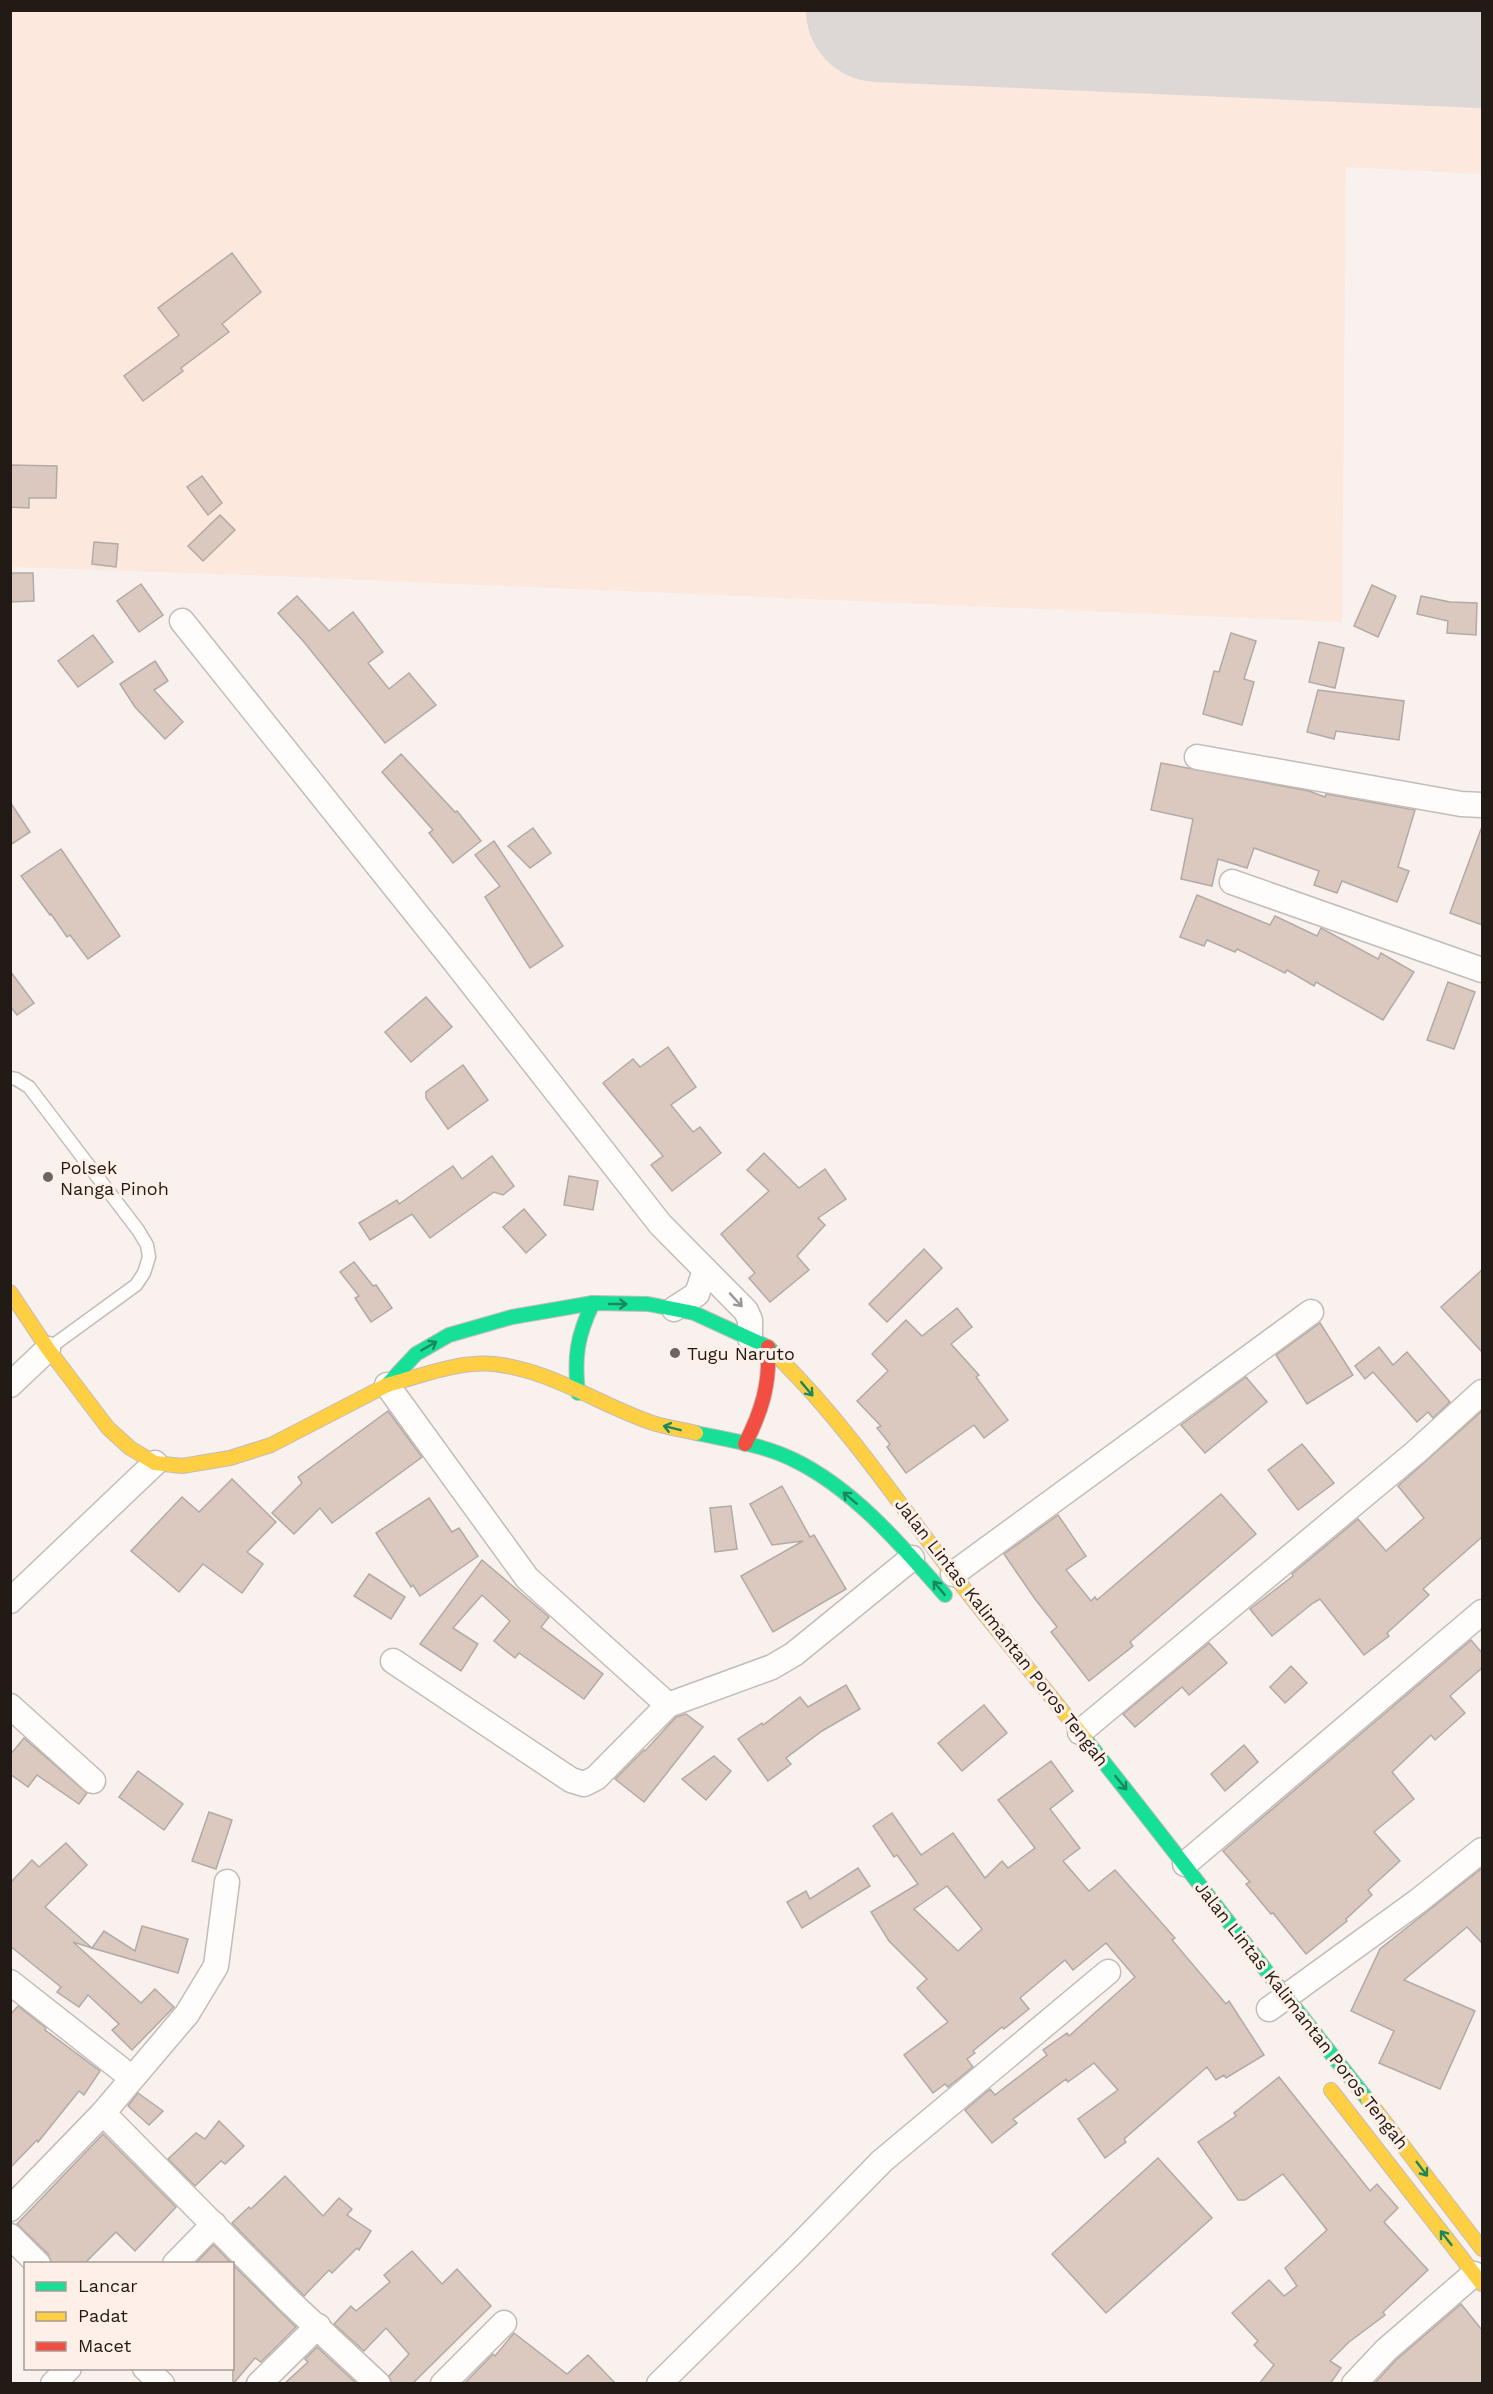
<svg xmlns="http://www.w3.org/2000/svg" width="1493" height="2394" font-family="'Work Sans',sans-serif">
  <style>
    .built { fill: #fce8dc }
    .lines { fill: none; stroke-linecap: round; stroke-linejoin: round }
    .runway { stroke: #ddd8d5; stroke-width: 144 }
    .building { fill: #dbc9bf; stroke: #b2aaa6; stroke-width: 1.5; fill-rule: evenodd }
    .lane-casing { stroke: #c3bcb7; stroke-width: 15 }
    .street-casing { stroke: #c3bcb7; stroke-width: 27 }
    .fast-casing { stroke: #c3bcb7; stroke-width: 16 }
    .slow-casing { stroke: #c3bcb7; stroke-width: 16 }
    .jam-casing { stroke: #c3bcb7; stroke-width: 16 }
    .lane { stroke: #fefdfc; stroke-width: 12 }
    .street { stroke: #fefdfc; stroke-width: 24 }
    .fast { stroke: #16e098; stroke-width: 14 }
    .slow { stroke: #ffcf43; stroke-width: 14 }
    .jam { stroke: #f24e42; stroke-width: 14 }
    .oneway { stroke: #9b9794 }
    .oneway2 { stroke: #1b875d }
    .poi-dot { fill: #6d6561; stroke: #fef0e8; stroke-width: 2 }
    .labels { text-anchor: middle; dominant-baseline: central; stroke-width: 6; stroke-linejoin: round; paint-order: stroke }
    .poi-label { font-size: 18px; fill: #221a15; stroke: #fef0e8; text-anchor: start }
    .street-label { font-size: 18px; fill: #221a15; stroke: #fef0e8 }
  </style>
  <rect width="100%" height="100%" fill="#f9f1ed"/>
  <path class="built" d="M 11,11 L 1482,11 L 1482,174 L 1346,167 L 1342,622 L 275,576 L 11,567 Z"/>
  <g class="lines">
    <path class="runway" d="M 878,10 L 1482,36"/>
  </g>
  <g class="building">
    <path d="M 232,253 L 261,292 L 222,324 L 229,332 L 181,368 L 183,371 L 143,401 L 124,376 L 179,335 L 158,308 Z"/>
    <path d="M 10,465 L 57,466 L 56,498 L 29,498 L 29,508 L 10,507 Z"/>
    <path d="M 202,476 L 222,503 L 208,515 L 187,487 Z"/>
    <path d="M 220,515 L 235,530 L 203,561 L 188,546 Z"/>
    <path d="M 94,542 L 118,544 L 116,567 L 92,564 Z"/>
    <path d="M 10,573 L 33,573 L 34,601 L 10,602 Z"/>
    <path d="M 141,584 L 163,615 L 139,632 L 117,601 Z"/>
    <path d="M 1372,585 L 1396,596 L 1378,637 L 1354,626 Z"/>
    <path d="M 297,596 L 329,631 L 353,612 L 383,652 L 368,663 L 389,689 L 409,673 L 436,705 L 385,743 L 304,642 L 278,613 Z"/>
    <path d="M 1421,596 L 1450,602 L 1477,603 L 1476,635 L 1447,633 L 1448,621 L 1417,614 Z"/>
    <path d="M 1231,633 L 1256,641 L 1244,679 L 1254,682 L 1242,725 L 1203,714 L 1214,671 L 1219,672 Z"/>
    <path d="M 93,635 L 113,662 L 78,687 L 58,661 Z"/>
    <path d="M 1319,642 L 1344,648 L 1335,688 L 1309,682 Z"/>
    <path d="M 155,661 L 168,681 L 154,690 L 183,722 L 165,739 L 135,707 L 120,684 Z"/>
    <path d="M 1318,690 L 1404,701 L 1399,740 L 1336,731 L 1334,739 L 1307,732 Z"/>
    <path d="M 401,754 L 455,812 L 457,811 L 481,841 L 453,863 L 429,833 L 433,830 L 382,772 Z"/>
    <path d="M 1161,763 L 1309,791 L 1325,797 L 1326,794 L 1415,810 L 1398,867 L 1409,871 L 1397,902 L 1342,881 L 1337,893 L 1314,885 L 1319,871 L 1254,848 L 1247,868 L 1218,859 L 1212,886 L 1181,879 L 1193,819 L 1151,810 Z"/>
    <path d="M 10,802 L 30,832 L 10,845 Z"/>
    <path d="M 533,828 L 551,853 L 530,868 L 508,846 Z"/>
    <path d="M 1481,829 L 1482,830 L 1482,925 L 1450,913 Z"/>
    <path d="M 494,841 L 563,946 L 530,968 L 485,897 L 500,886 L 475,855 Z"/>
    <path d="M 61,849 L 120,936 L 88,959 L 70,935 L 67,937 L 51,914 L 50,915 L 21,876 Z"/>
    <path d="M 1197,895 L 1270,925 L 1275,916 L 1317,936 L 1321,928 L 1378,959 L 1381,953 L 1414,972 L 1383,1020 L 1316,982 L 1314,986 L 1287,970 L 1285,973 L 1237,949 L 1235,952 L 1207,940 L 1204,946 L 1180,937 Z"/>
    <path d="M 10,971 L 34,1003 L 17,1015 L 10,1006 Z"/>
    <path d="M 1448,982 L 1475,992 L 1454,1049 L 1427,1040 Z"/>
    <path d="M 426,997 L 452,1027 L 411,1062 L 385,1032 Z"/>
    <path d="M 668,1047 L 696,1087 L 671,1105 L 693,1132 L 700,1127 L 721,1153 L 672,1191 L 651,1165 L 663,1156 L 603,1083 L 633,1059 L 640,1067 Z"/>
    <path d="M 463,1065 L 488,1100 L 448,1129 L 426,1098 L 426,1092 Z"/>
    <path d="M 764,1153 L 799,1188 L 825,1169 L 846,1199 L 818,1218 L 825,1225 L 797,1256 L 809,1270 L 770,1302 L 749,1278 L 755,1273 L 721,1234 L 769,1191 L 747,1170 Z"/>
    <path d="M 492,1156 L 514,1186 L 503,1195 L 494,1192 L 430,1238 L 412,1214 L 370,1240 L 359,1223 L 397,1200 L 399,1204 L 453,1166 L 462,1179 Z"/>
    <path d="M 569,1176 L 598,1181 L 593,1210 L 564,1205 Z"/>
    <path d="M 524,1209 L 546,1235 L 526,1253 L 503,1227 Z"/>
    <path d="M 924,1249 L 942,1268 L 887,1322 L 869,1304 Z"/>
    <path d="M 354,1262 L 373,1286 L 376,1285 L 392,1308 L 371,1322 L 355,1298 L 359,1296 L 340,1272 Z"/>
    <path d="M 1482,1270 L 1482,1352 L 1441,1307 Z"/>
    <path d="M 957,1308 L 972,1327 L 951,1344 L 979,1375 L 976,1377 L 1008,1420 L 984,1438 L 974,1425 L 906,1473 L 887,1447 L 890,1444 L 877,1428 L 881,1426 L 857,1401 L 888,1371 L 872,1354 L 906,1320 L 922,1336 Z"/>
    <path d="M 1320,1323 L 1353,1375 L 1307,1404 L 1276,1355 Z"/>
    <path d="M 1379,1347 L 1393,1365 L 1407,1352 L 1450,1402 L 1433,1418 L 1428,1412 L 1417,1422 L 1373,1372 L 1365,1379 L 1355,1366 Z"/>
    <path d="M 1246,1377 L 1267,1402 L 1205,1453 L 1181,1425 Z"/>
    <path d="M 388,1411 L 422,1457 L 332,1523 L 320,1508 L 294,1534 L 272,1513 L 302,1483 L 298,1477 Z"/>
    <path d="M 1482,1411 L 1482,1537 L 1423,1589 L 1429,1595 L 1387,1633 L 1389,1636 L 1364,1655 L 1320,1599 L 1313,1603 L 1272,1636 L 1250,1609 L 1293,1576 L 1292,1574 L 1358,1519 L 1386,1551 L 1424,1518 L 1398,1486 Z"/>
    <path d="M 1302,1444 L 1334,1483 L 1298,1510 L 1268,1470 Z"/>
    <path d="M 232,1479 L 276,1522 L 247,1552 L 263,1564 L 242,1593 L 203,1564 L 179,1592 L 131,1551 L 182,1497 L 199,1512 Z"/>
    <path d="M 782,1486 L 810,1537 L 814,1535 L 846,1589 L 773,1632 L 741,1576 L 803,1541 L 772,1545 L 750,1504 Z"/>
    <path d="M 1221,1494 L 1256,1534 L 1130,1642 L 1133,1646 L 1089,1681 L 1051,1632 L 1057,1627 L 1035,1599 L 1004,1554 L 1058,1515 L 1086,1556 L 1066,1570 L 1091,1601 L 1095,1597 L 1097,1600 Z"/>
    <path d="M 429,1498 L 452,1532 L 459,1528 L 478,1556 L 420,1596 L 413,1585 L 411,1587 L 376,1533 Z"/>
    <path d="M 731,1506 L 737,1549 L 715,1552 L 710,1508 Z"/>
    <path d="M 482,1560 L 549,1617 L 541,1627 L 603,1674 L 584,1699 L 519,1653 L 515,1658 L 494,1641 L 510,1621 L 482,1595 L 453,1628 L 478,1644 L 461,1671 L 420,1644 Z"/>
    <path d="M 369,1574 L 405,1597 L 391,1619 L 354,1596 Z"/>
    <path d="M 1471,1640 L 1482,1653 L 1482,1668 L 1450,1696 L 1465,1713 L 1435,1740 L 1431,1735 L 1392,1772 L 1414,1799 L 1374,1832 L 1400,1861 L 1368,1890 L 1372,1895 L 1346,1919 L 1347,1921 L 1306,1954 L 1273,1913 L 1271,1914 L 1246,1884 L 1250,1882 L 1223,1851 Z"/>
    <path d="M 1209,1643 L 1227,1663 L 1189,1695 L 1182,1687 L 1135,1727 L 1123,1714 Z"/>
    <path d="M 1291,1666 L 1307,1683 L 1285,1703 L 1270,1687 Z"/>
    <path d="M 846,1685 L 860,1709 L 822,1731 L 786,1758 L 791,1764 L 768,1781 L 738,1739 L 762,1723 L 763,1725 L 800,1697 L 808,1707 Z"/>
    <path d="M 984,1705 L 1007,1733 L 962,1771 L 938,1743 Z"/>
    <path d="M 686,1714 L 703,1727 L 644,1802 L 615,1779 L 644,1750 L 645,1751 L 676,1717 Z"/>
    <path d="M 24,1738 L 87,1793 L 79,1804 L 37,1775 L 28,1787 L 10,1774 L 10,1755 Z"/>
    <path d="M 1244,1745 L 1258,1762 L 1225,1791 L 1211,1774 Z"/>
    <path d="M 714,1756 L 731,1771 L 706,1800 L 682,1779 Z"/>
    <path d="M 1051,1761 L 1073,1791 L 1050,1809 L 1080,1848 L 1063,1861 L 1089,1891 L 1115,1870 L 1175,1938 L 1172,1940 L 1226,2004 L 1229,2001 L 1264,2055 L 1226,2078 L 1224,2075 L 1216,2080 L 1207,2067 L 1124,2139 L 1126,2142 L 1105,2158 L 1078,2119 L 1118,2090 L 1094,2063 L 1068,2082 L 1066,2079 L 1013,2119 L 1017,2123 L 992,2143 L 965,2110 L 990,2089 L 995,2095 L 1047,2055 L 1043,2050 L 1067,2033 L 1069,2036 L 1135,1977 L 1106,1943 L 1073,1970 L 1065,1960 L 1020,1998 L 1029,2009 L 1004,2029 L 1002,2027 L 973,2051 L 975,2053 L 967,2059 L 973,2067 L 948,2087 L 945,2084 L 933,2093 L 904,2055 L 948,2022 L 917,1988 L 927,1979 L 889,1941 L 871,1912 L 918,1884 L 897,1855 L 894,1857 L 873,1826 L 892,1813 L 921,1855 L 953,1833 L 985,1878 L 1002,1861 L 1008,1868 L 1035,1848 L 998,1800 ZM 947,1886 L 982,1929 L 958,1951 L 914,1909 Z"/>
    <path d="M 138,1771 L 183,1804 L 164,1830 L 119,1797 Z"/>
    <path d="M 209,1812 L 232,1820 L 216,1869 L 192,1861 Z"/>
    <path d="M 66,1843 L 87,1865 L 45,1907 L 92,1948 L 73,1942 L 141,2003 L 155,1989 L 174,2007 L 132,2050 L 112,2030 L 119,2024 L 88,1995 L 79,2007 L 57,1992 L 61,1987 L 10,1946 L 10,1883 L 32,1860 L 39,1867 Z"/>
    <path d="M 858,1868 L 870,1886 L 802,1928 L 787,1902 L 806,1891 L 810,1899 Z"/>
    <path d="M 1482,1868 L 1482,1943 L 1467,1927 L 1404,1980 L 1475,2011 L 1440,2089 L 1379,2063 L 1394,2031 L 1351,2011 L 1380,1949 Z"/>
    <path d="M 142,1926 L 188,1939 L 178,1973 L 92,1948 L 104,1931 L 135,1951 Z"/>
    <path d="M 18,2006 L 46,2028 L 45,2030 L 100,2071 L 84,2095 L 79,2091 L 38,2142 L 37,2140 L 10,2168 L 10,2015 Z"/>
    <path d="M 1279,2077 L 1370,2191 L 1377,2184 L 1398,2208 L 1384,2222 L 1428,2270 L 1383,2312 L 1385,2315 L 1349,2342 L 1330,2361 L 1341,2368 L 1330,2384 L 1259,2384 L 1274,2365 L 1254,2345 L 1258,2341 L 1232,2313 L 1269,2280 L 1284,2296 L 1297,2286 L 1285,2268 L 1327,2230 L 1283,2174 L 1245,2200 L 1238,2200 L 1198,2142 L 1236,2116 L 1234,2113 Z"/>
    <path d="M 138,2093 L 163,2111 L 149,2125 L 128,2106 Z"/>
    <path d="M 219,2121 L 244,2146 L 225,2164 L 221,2161 L 195,2186 L 168,2159 L 196,2133 L 205,2139 Z"/>
    <path d="M 103,2134 L 176,2207 L 135,2251 L 116,2232 L 84,2264 L 52,2264 L 48,2254 L 17,2224 Z"/>
    <path d="M 1158,2158 L 1212,2218 L 1106,2313 L 1052,2254 Z"/>
    <path d="M 285,2176 L 323,2216 L 339,2198 L 352,2209 L 347,2215 L 371,2231 L 359,2250 L 357,2248 L 332,2273 L 329,2270 L 304,2296 L 232,2223 L 249,2207 L 251,2209 Z"/>
    <path d="M 213,2245 L 214,2245 L 232,2264 L 195,2264 Z"/>
    <path d="M 412,2251 L 442,2284 L 457,2269 L 491,2306 L 412,2384 L 392,2384 L 389,2376 L 409,2354 L 386,2328 L 364,2351 L 334,2324 L 351,2306 L 356,2311 L 390,2282 L 384,2275 Z"/>
    <path d="M 232,2264 L 296,2327 L 261,2362 L 255,2358 L 233,2384 Z"/>
    <path d="M 1461,2304 L 1482,2330 L 1482,2384 L 1374,2384 L 1396,2360 Z"/>
    <path d="M 514,2333 L 567,2374 L 588,2355 L 616,2384 L 464,2384 L 493,2354 L 495,2356 Z"/>
    <path d="M 317,2347 L 357,2384 L 284,2384 L 308,2362 L 305,2359 Z"/>
  </g>
  <g class="lines">
    <g class="lane-casing">
      <path id="lane" d="M 10,1078 L 16,1079 L 29,1087 L 138,1230 L 147,1245 L 149,1257 L 144,1273 L 136,1285 L 48,1349"/>
    </g>
    <g class="street-casing">
      <g id="street">
        <path d="M 182,621 L 455,962 L 660,1224 L 746,1311 L 750,1320 L 750,1338"/>
        <path d="M 1197,757 L 1461,804 L 1482,805"/>
        <path d="M 1232,882 L 1482,970"/>
        <path d="M 674,1309 L 697,1294 L 705,1270"/>
        <path d="M 10,1385 L 48,1349"/>
        <path d="M 387,1385 L 527,1578 L 668,1705 L 596,1778 L 584,1784 L 571,1780 L 393,1661"/>
        <path d="M 953,1574 L 1311,1312"/>
        <path d="M 10,1601 L 155,1463"/>
        <path d="M 668,1705 L 772,1667 L 794,1654 L 912,1558"/>
        <path d="M 10,1706 L 93,1781"/>
        <path d="M 1080,1732 L 1416,1452 L 1482,1392"/>
        <path d="M 1185,1864 L 1482,1612"/>
        <path d="M 10,1982 L 132,2078"/>
        <path d="M 1269,2009 L 1418,1901 L 1482,1850"/>
        <path d="M 103,2113 L 290,2302 L 378,2384"/>
        <path d="M 10,2209 L 103,2113 L 187,2014 L 216,1966 L 227,1882"/>
        <path d="M 10,2236 L 38,2264"/>
        <path d="M 175,2264 L 214,2224"/>
        <path d="M 145,2368 L 162,2384"/>
        <path d="M 53,2384 L 69,2368"/>
        <path d="M 259,2384 L 318,2326"/>
        <path d="M 443,2384 L 504,2323"/>
        <path d="M 659,2384 L 792,2253 L 882,2161 L 1108,1972"/>
        <path d="M 1354,2384 L 1386,2350 L 1474,2274"/>
      </g>
    </g>
    <g class="fast-casing">
      <g id="fast">
        <path d="M 387,1385 L 416,1354 L 449,1335 L 512,1317 L 593,1303 L 648,1304 L 694,1313 L 768,1347 L 782,1361"/>
        <path d="M 578,1393 C 574,1357 577,1336 593,1303"/>
        <path d="M 696,1433 C 729,1440 764,1445 794,1460 C 854,1489 902,1546 945,1595"/>
        <path d="M 1086,1740 C 1182,1859 1272,1981 1368,2100"/>
      </g>
    </g>
    <g class="slow-casing">
      <g id="slow">
        <path d="M 10,1292 L 48,1349 L 108,1428 L 130,1448 L 155,1463 L 182,1466 L 230,1458 L 271,1445 L 387,1385"/>
        <path d="M 782,1361 C 846,1425 898,1502 953,1574 C 996,1630 1042,1685 1086,1740"/>
        <path d="M 387,1385 C 421,1376 458,1361 494,1364 C 549,1370 597,1403 647,1421 C 663,1427 680,1429 696,1433"/>
        <path d="M 1331,2090 L 1482,2284"/>
        <path d="M 1368,2100 L 1482,2249"/>
      </g>
    </g>
    <g class="jam-casing">
      <path id="jam" d="M 745,1444 C 762,1411 770,1384 768,1347"/>
    </g>
    <use href="#lane" class="lane"/>
    <use href="#street" class="street"/>
    <use href="#fast" class="fast"/>
    <use href="#slow" class="slow"/>
    <use href="#jam" class="jam"/>
  </g>
  <defs><path id="oneway-shaft" d="M-6 0H5M1.5-3L5.5 0L1.5 3" fill="none" stroke-width="1.6" stroke-linecap="round" stroke-linejoin="round" transform="scale(1.5)"/></defs>
  <use class="oneway" href="#oneway-shaft" transform="translate(736 1300) rotate(47)"/>
  <g class="oneway2">
    <use href="#oneway-shaft" transform="translate(618 1304)"/>
    <use href="#oneway-shaft" transform="translate(429 1346) rotate(-30)"/>
    <use href="#oneway-shaft" transform="translate(807 1389) rotate(50)"/>
    <use href="#oneway-shaft" transform="translate(672 1428) rotate(-166)"/>
    <use href="#oneway-shaft" transform="translate(850 1498) rotate(-139)"/>
    <use href="#oneway-shaft" transform="translate(939 1588) rotate(-130)"/>
    <use href="#oneway-shaft" transform="translate(1121 1783) rotate(51)"/>
    <use href="#oneway-shaft" transform="translate(1422 2169) rotate(53)"/>
    <use href="#oneway-shaft" transform="translate(1446 2238) rotate(-128)"/>
  </g>
  <g class="poi-dot">
    <circle cx="48" cy="1177" r="6"/>
    <circle cx="675" cy="1353" r="6"/>
  </g>
  <g class="labels">
    <g class="poi-label">
      <text x="60" y="1167">Polsek<tspan x="60" dy="21">Nanga Pinoh</tspan></text>
      <text x="687" y="1353">Tugu Naruto</text>
    </g>
    <g class="street-label">
      <text transform="translate(1002 1632) rotate(52)">Jalan Lintas Kalimantan Poros Tengah</text>
      <text transform="translate(1302 2015) rotate(52)">Jalan Lintas Kalimantan Poros Tengah</text>
    </g>
  </g>
  <rect width="1493" height="2394" fill="none" stroke="#221a15" stroke-width="24"/>
  <rect x="24" y="2262" width="210" height="108" fill="#fef0e8" stroke="#a69a94" stroke-width="1.5"/>
  <rect x="36" y="2282" width="30" height="9" fill="#16e098" stroke="#a69a94" stroke-width="1.5"/>
  <text x="78" y="2292" font-size="18" fill="#221a15">Lancar</text>
  <rect x="36" y="2312" width="30" height="9" fill="#ffcf43" stroke="#a69a94" stroke-width="1.5"/>
  <text x="78" y="2322" font-size="18" fill="#221a15">Padat</text>
  <rect x="36" y="2342" width="30" height="9" fill="#f24e42" stroke="#a69a94" stroke-width="1.5"/>
  <text x="78" y="2352" font-size="18" fill="#221a15">Macet</text>
</svg>
